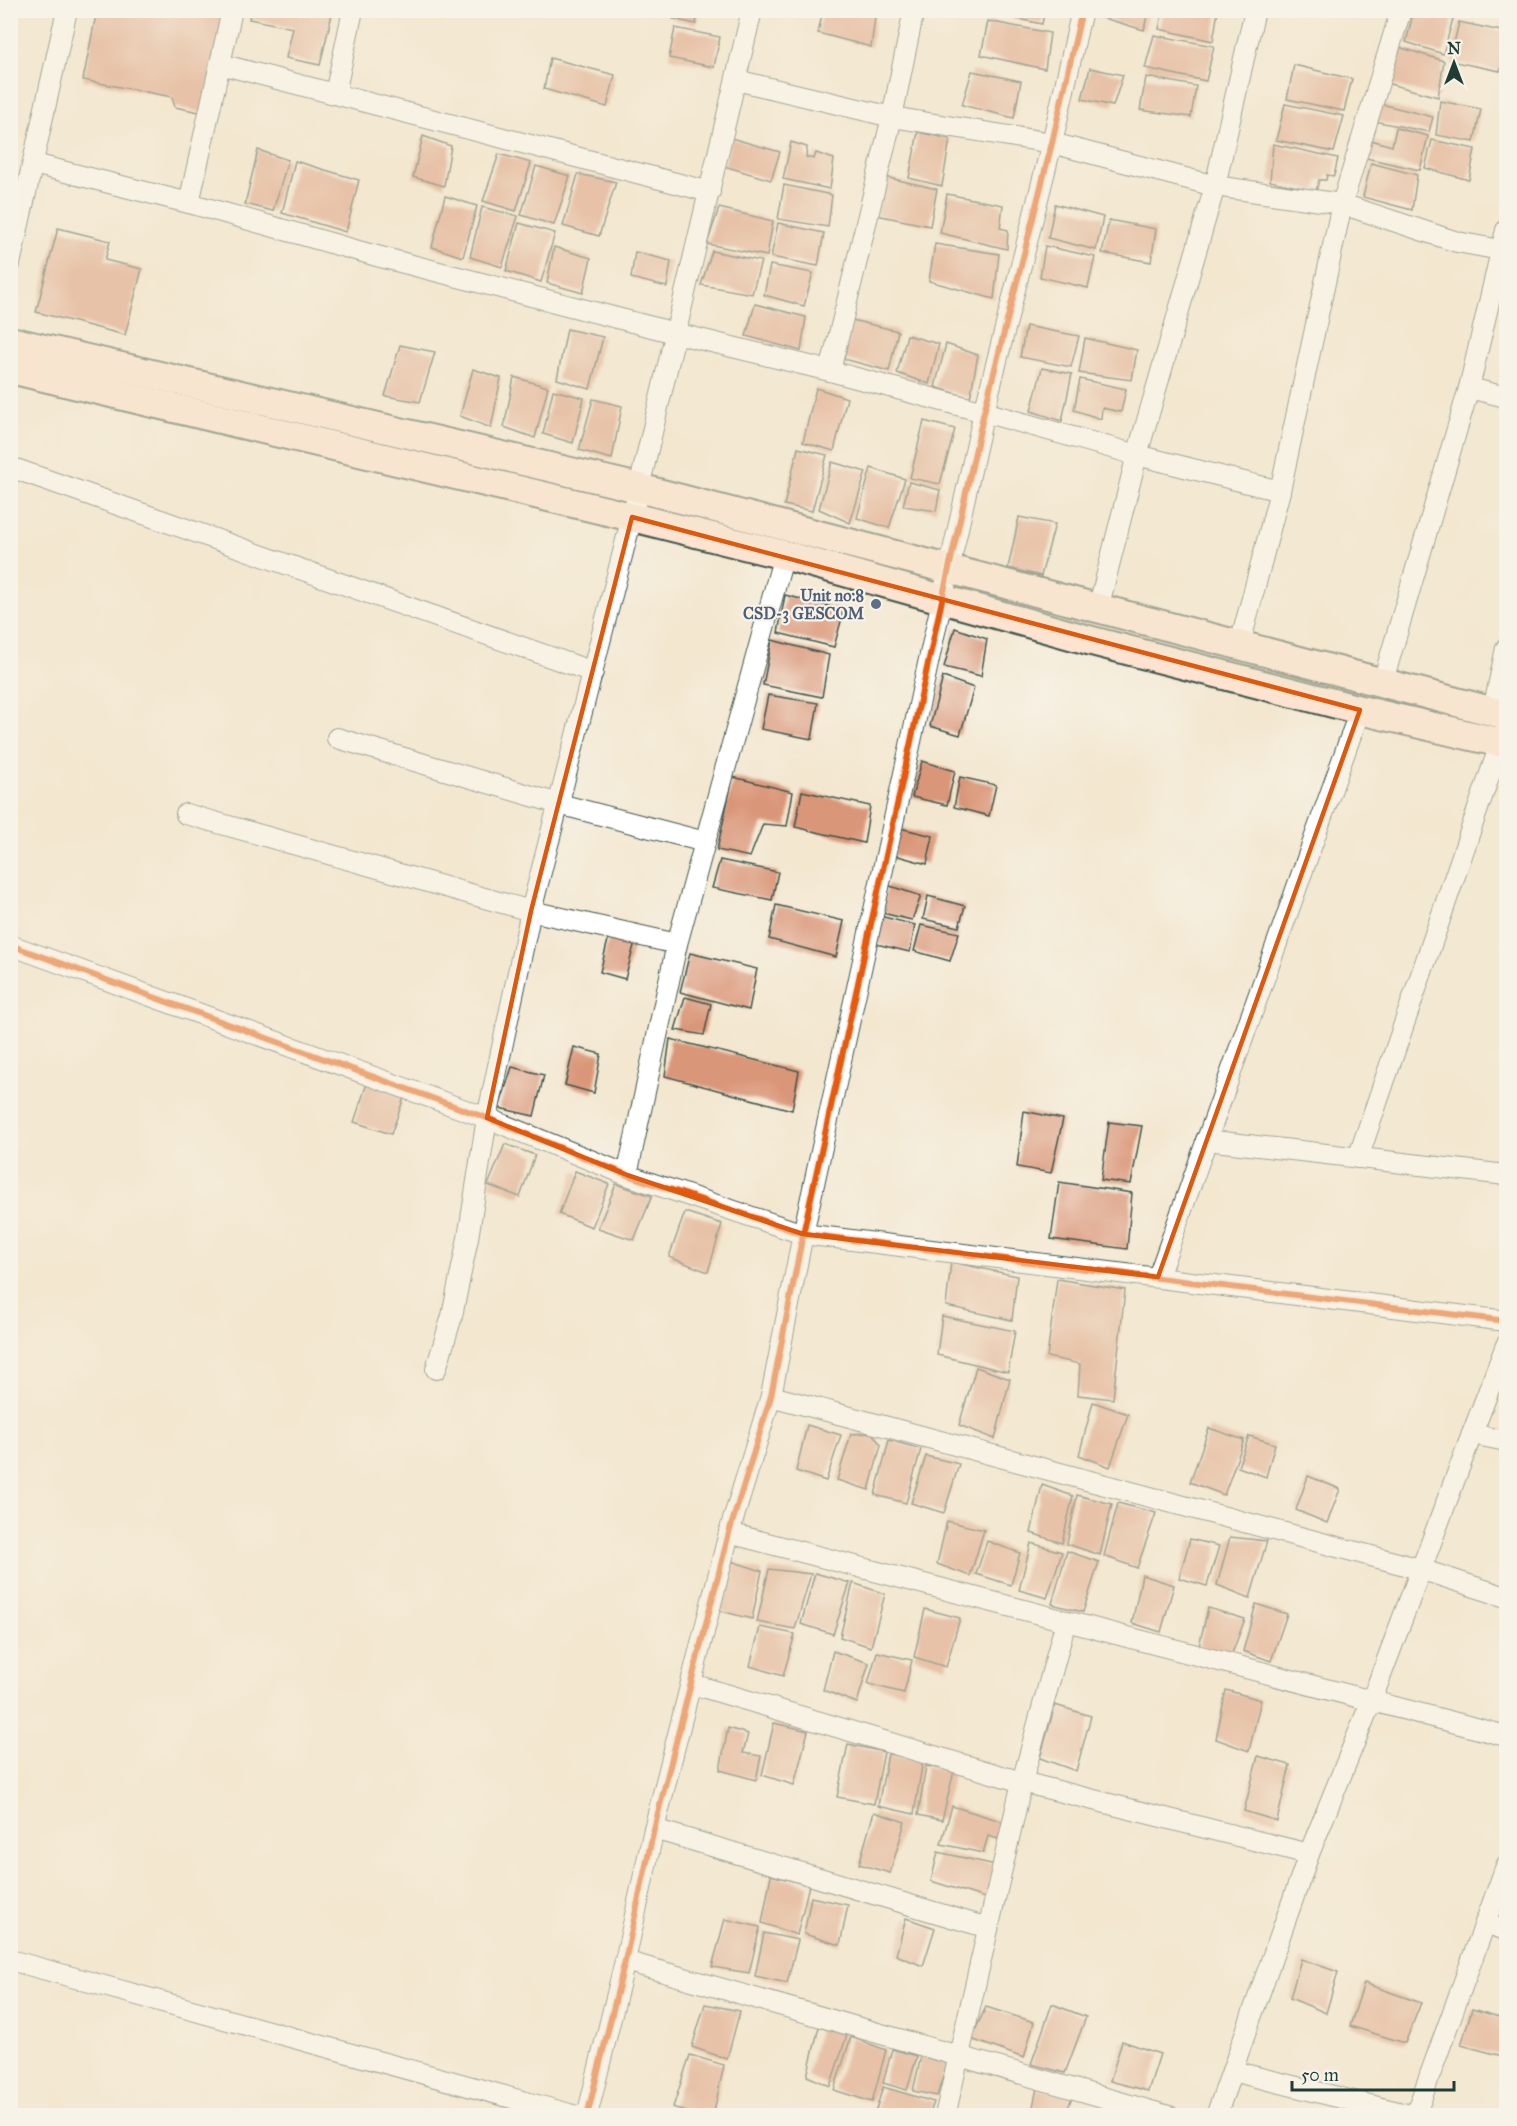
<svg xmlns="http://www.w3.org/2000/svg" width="1517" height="2126" font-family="'IM FELL Great Primer',serif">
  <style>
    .building { fill: #da9678 }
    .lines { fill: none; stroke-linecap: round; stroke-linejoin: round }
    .street-casing { stroke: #3f564b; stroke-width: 22 }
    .secondary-casing { stroke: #3f564b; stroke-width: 32 }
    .street { stroke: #fff; stroke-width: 20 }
    .secondary { stroke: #fee3d1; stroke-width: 28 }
    .cycleway-casing { stroke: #f7f3e8; stroke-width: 10 }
    .cycleway { stroke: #e8590c; stroke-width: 6 }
    .marked { fill: none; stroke: #de580e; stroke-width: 4.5; stroke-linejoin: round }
    .service-dot { fill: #5c6f8a; stroke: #f7f3e8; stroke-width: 2 }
    .labels { text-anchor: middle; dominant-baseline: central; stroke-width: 4.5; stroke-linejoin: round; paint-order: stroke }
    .service-label { font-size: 16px; font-weight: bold; fill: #4e5e75; stroke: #f7f3e8; text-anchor: end }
  </style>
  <rect width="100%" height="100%" fill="#f7f3e8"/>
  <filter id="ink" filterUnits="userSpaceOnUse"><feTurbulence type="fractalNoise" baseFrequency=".0167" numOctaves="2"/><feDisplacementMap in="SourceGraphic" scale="12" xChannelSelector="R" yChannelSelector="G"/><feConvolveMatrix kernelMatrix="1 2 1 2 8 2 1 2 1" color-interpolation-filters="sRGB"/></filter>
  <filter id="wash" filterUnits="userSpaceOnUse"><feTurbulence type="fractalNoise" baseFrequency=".008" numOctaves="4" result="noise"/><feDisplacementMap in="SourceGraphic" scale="24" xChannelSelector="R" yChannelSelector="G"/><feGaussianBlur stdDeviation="1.35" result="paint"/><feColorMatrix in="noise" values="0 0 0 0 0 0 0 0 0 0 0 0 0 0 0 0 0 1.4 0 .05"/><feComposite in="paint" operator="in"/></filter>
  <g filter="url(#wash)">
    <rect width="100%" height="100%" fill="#f3e7d0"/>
    <g id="blocks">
      <g class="building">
        <path d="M 97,10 L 221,10 L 221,26 L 204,113 L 175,107 L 172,97 L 83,80 Z"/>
        <path d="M 251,10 L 333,10 L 320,65 L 286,58 L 293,28 L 249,19 Z"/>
        <path d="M 675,10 L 699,10 L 696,24 L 673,19 Z"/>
        <path d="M 823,10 L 876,10 L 871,47 L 818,33 Z"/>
        <path d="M 991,10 L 1045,10 L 1042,24 L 990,13 Z"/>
        <path d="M 1094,10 L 1148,10 L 1144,30 L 1093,15 Z"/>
        <path d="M 1163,10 L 1218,11 L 1213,41 L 1159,29 Z"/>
        <path d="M 1414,10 L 1423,10 L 1453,19 L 1443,54 L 1406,42 Z"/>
        <path d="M 988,21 L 1050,33 L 1045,69 L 981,55 Z"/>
        <path d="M 1459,22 L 1506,32 L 1506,47 L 1500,71 L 1450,61 Z"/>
        <path d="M 675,28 L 720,37 L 714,67 L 669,58 Z"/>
        <path d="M 1154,35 L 1214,46 L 1206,81 L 1145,68 Z"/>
        <path d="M 1396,46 L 1444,61 L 1438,97 L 1386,83 Z"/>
        <path d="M 550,58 L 615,75 L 607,107 L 544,89 Z"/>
        <path d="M 1294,65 L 1352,79 L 1344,111 L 1287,99 Z"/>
        <path d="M 1090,68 L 1123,75 L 1113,106 L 1082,99 Z"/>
        <path d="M 972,71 L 1021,81 L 1014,118 L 962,105 Z"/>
        <path d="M 1146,77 L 1196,86 L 1191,117 L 1140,110 Z"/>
        <path d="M 1440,101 L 1481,109 L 1474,142 L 1436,135 Z"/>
        <path d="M 1377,103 L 1433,117 L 1429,132 L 1373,121 Z"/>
        <path d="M 1285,104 L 1344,116 L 1334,152 L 1276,140 Z"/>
        <path d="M 1396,128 L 1428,136 L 1420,170 L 1366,158 L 1371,140 L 1392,146 Z"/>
        <path d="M 918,132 L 950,139 L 942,186 L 909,178 Z"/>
        <path d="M 423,136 L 451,146 L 444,186 L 413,177 Z"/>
        <path d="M 731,138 L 780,152 L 771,180 L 724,166 Z"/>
        <path d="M 1432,140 L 1475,149 L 1469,180 L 1425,168 Z"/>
        <path d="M 791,142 L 807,147 L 806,157 L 814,159 L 816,153 L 834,159 L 830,189 L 783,179 Z"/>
        <path d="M 1273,144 L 1338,158 L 1334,176 L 1327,175 L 1326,180 L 1319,180 L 1316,191 L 1270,181 Z"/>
        <path d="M 258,150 L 288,160 L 273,211 L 245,204 Z"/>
        <path d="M 499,154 L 531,163 L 516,211 L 483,201 Z"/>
        <path d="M 295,161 L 359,180 L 346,232 L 282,213 Z"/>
        <path d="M 1371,163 L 1417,175 L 1412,210 L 1363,197 Z"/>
        <path d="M 536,166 L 570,176 L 554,225 L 521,215 Z"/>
        <path d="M 578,174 L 616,182 L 599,236 L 563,226 Z"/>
        <path d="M 885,177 L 937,189 L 930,226 L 876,215 Z"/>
        <path d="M 784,185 L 832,195 L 828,227 L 778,219 Z"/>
        <path d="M 947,194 L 1003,205 L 1000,228 L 1008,230 L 1007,249 L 940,233 Z"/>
        <path d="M 445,196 L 477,206 L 463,257 L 432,247 Z"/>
        <path d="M 1055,204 L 1103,217 L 1096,250 L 1048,238 Z"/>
        <path d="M 482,207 L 518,216 L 502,267 L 470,257 Z"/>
        <path d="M 719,208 L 773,221 L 767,256 L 707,244 Z"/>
        <path d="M 1109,220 L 1156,229 L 1151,262 L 1102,253 Z"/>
        <path d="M 519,223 L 555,233 L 541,282 L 506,271 Z"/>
        <path d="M 778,223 L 824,233 L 818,266 L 771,257 Z"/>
        <path d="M 58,228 L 110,241 L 105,260 L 142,269 L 125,335 L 36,312 Z"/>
        <path d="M 935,244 L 999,254 L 994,299 L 929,281 Z"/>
        <path d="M 1045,246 L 1095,257 L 1088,288 L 1040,277 Z"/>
        <path d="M 554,247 L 591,258 L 583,293 L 547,283 Z"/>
        <path d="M 712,251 L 761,261 L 752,294 L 701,285 Z"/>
        <path d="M 635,252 L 671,261 L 667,287 L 631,278 Z"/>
        <path d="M 770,265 L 813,273 L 804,306 L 764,295 Z"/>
        <path d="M 755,304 L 806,317 L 801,351 L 746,336 Z"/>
        <path d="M 852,320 L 898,331 L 889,371 L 844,359 Z"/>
        <path d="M 1026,326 L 1079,336 L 1071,367 L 1020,357 Z"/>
        <path d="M 567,329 L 603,337 L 590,389 L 557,379 Z"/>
        <path d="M 907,335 L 939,344 L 929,384 L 897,373 Z"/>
        <path d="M 1085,338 L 1137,350 L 1132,380 L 1079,373 Z"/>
        <path d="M 946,344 L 978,355 L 970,398 L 935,387 Z"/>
        <path d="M 400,345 L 435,352 L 420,402 L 385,396 Z"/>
        <path d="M 1042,368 L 1072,374 L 1062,421 L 1031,411 Z"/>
        <path d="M 473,369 L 501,378 L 491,428 L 460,416 Z"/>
        <path d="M 514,377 L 548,387 L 535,438 L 504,427 Z"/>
        <path d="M 1080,379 L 1126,389 L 1121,412 L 1102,408 L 1101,419 L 1074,410 Z"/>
        <path d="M 816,388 L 847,398 L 834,451 L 803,442 Z"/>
        <path d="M 553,390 L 584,398 L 573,443 L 543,434 Z"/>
        <path d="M 593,399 L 622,406 L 612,459 L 579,450 Z"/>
        <path d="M 924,421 L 955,429 L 940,484 L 910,478 Z"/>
        <path d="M 798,448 L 827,455 L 812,511 L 784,505 Z"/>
        <path d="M 832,462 L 866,472 L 850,523 L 819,509 Z"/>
        <path d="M 871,468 L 905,479 L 889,528 L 857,518 Z"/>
        <path d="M 909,482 L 940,490 L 936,511 L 903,506 Z"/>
        <path d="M 1019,517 L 1055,524 L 1041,576 L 1008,568 Z"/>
        <path d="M 785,595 L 844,610 L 834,647 L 778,633 Z"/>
        <path d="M 955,628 L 987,639 L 981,676 L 944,667 Z"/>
        <path d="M 772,640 L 829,655 L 822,697 L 763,685 Z"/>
        <path d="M 943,677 L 974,688 L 960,735 L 930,726 Z"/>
        <path d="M 768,695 L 818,703 L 812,739 L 761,729 Z"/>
        <path d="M 922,761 L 955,771 L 947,805 L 912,797 Z"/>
        <path d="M 733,777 L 793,792 L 787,826 L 763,824 L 750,857 L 717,850 Z"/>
        <path d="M 960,777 L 996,785 L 989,816 L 954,807 Z"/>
        <path d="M 802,791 L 870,806 L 864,843 L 795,827 Z"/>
        <path d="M 900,828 L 933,836 L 927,864 L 894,855 Z"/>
        <path d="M 720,860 L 778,872 L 772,900 L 712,888 Z"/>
        <path d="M 887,885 L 921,896 L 912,920 L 882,913 Z"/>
        <path d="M 928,896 L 965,906 L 959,927 L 923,919 Z"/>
        <path d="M 776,905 L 844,921 L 836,957 L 769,939 Z"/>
        <path d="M 880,916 L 915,925 L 910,952 L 876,944 Z"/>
        <path d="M 921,925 L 959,933 L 950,961 L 914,951 Z"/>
        <path d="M 609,936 L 635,942 L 625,979 L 600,972 Z"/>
        <path d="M 690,953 L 757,969 L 749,1010 L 680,992 Z"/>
        <path d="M 685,997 L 711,1004 L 704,1035 L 675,1030 Z"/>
        <path d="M 670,1039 L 799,1071 L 792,1110 L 665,1076 Z"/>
        <path d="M 574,1047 L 601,1054 L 594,1093 L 565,1085 Z"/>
        <path d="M 512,1067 L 544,1075 L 534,1116 L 499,1108 Z"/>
        <path d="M 368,1080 L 405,1095 L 391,1134 L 354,1122 Z"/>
        <path d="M 1024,1111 L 1063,1119 L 1051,1173 L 1017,1167 Z"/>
        <path d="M 1109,1122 L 1142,1126 L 1131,1184 L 1101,1180 Z"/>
        <path d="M 505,1144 L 535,1155 L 520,1197 L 488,1185 Z"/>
        <path d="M 575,1171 L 609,1184 L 592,1227 L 559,1214 Z"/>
        <path d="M 1059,1182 L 1132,1193 L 1127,1249 L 1051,1239 Z"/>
        <path d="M 616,1184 L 652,1196 L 634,1240 L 598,1228 Z"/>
        <path d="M 685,1212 L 722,1224 L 708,1272 L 669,1257 Z"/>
        <path d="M 951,1262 L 1017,1276 L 1012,1320 L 946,1306 Z"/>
        <path d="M 1057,1279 L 1125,1290 L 1113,1399 L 1078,1395 L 1080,1364 L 1047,1357 Z"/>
        <path d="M 942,1316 L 1015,1331 L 1008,1372 L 937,1355 Z"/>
        <path d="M 976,1367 L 1010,1379 L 995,1439 L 959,1425 Z"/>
        <path d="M 1093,1402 L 1128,1414 L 1110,1467 L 1079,1455 Z"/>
        <path d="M 807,1425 L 841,1435 L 826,1481 L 796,1471 Z"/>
        <path d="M 1209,1428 L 1244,1440 L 1224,1495 L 1190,1482 Z"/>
        <path d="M 872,1433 L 881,1445 L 869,1490 L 837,1480 L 851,1434 Z"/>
        <path d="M 1249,1436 L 1275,1444 L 1266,1477 L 1238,1467 Z"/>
        <path d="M 889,1440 L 921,1449 L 906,1503 L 875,1495 Z"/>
        <path d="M 926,1456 L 959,1464 L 944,1513 L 911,1503 Z"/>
        <path d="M 1308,1476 L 1340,1489 L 1327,1523 L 1296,1510 Z"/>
        <path d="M 1042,1485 L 1073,1496 L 1062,1543 L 1031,1533 Z"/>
        <path d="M 1077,1495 L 1112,1504 L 1100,1555 L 1067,1544 Z"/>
        <path d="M 1118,1503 L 1156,1513 L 1137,1568 L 1104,1556 Z"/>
        <path d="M 947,1521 L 984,1530 L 970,1576 L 937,1564 Z"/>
        <path d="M 1230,1537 L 1267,1541 L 1250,1598 L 1217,1585 Z"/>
        <path d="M 1190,1539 L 1219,1546 L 1207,1586 L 1179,1578 Z"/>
        <path d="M 987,1541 L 1020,1553 L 1011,1585 L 976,1574 Z"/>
        <path d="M 1031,1543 L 1062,1552 L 1047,1598 L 1019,1590 Z"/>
        <path d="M 1067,1551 L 1099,1562 L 1083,1612 L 1052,1604 Z"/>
        <path d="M 731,1561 L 762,1571 L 752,1619 L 717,1610 Z"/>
        <path d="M 769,1569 L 811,1574 L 795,1629 L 757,1622 Z"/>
        <path d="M 815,1573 L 850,1583 L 833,1634 L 801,1624 Z"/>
        <path d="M 1142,1575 L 1174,1585 L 1161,1632 L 1132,1623 Z"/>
        <path d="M 853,1583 L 885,1594 L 871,1647 L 840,1637 Z"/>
        <path d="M 1256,1604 L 1287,1614 L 1271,1661 L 1243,1651 Z"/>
        <path d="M 1208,1608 L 1245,1619 L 1231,1656 L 1199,1646 Z"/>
        <path d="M 925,1609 L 960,1618 L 946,1667 L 914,1657 Z"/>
        <path d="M 760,1627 L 795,1634 L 783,1676 L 750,1666 Z"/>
        <path d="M 833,1651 L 869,1663 L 857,1703 L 823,1690 Z"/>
        <path d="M 877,1652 L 912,1660 L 904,1693 L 868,1684 Z"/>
        <path d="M 1226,1690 L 1261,1700 L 1249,1751 L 1216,1739 Z"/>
        <path d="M 1055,1705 L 1091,1716 L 1076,1771 L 1040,1758 Z"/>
        <path d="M 774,1723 L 808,1731 L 794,1785 L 762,1775 Z"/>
        <path d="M 728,1728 L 748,1734 L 743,1753 L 761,1756 L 756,1780 L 720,1770 Z"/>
        <path d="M 848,1744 L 884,1752 L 874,1804 L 837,1797 Z"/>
        <path d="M 888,1754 L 923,1760 L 914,1814 L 878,1806 Z"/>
        <path d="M 1258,1756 L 1290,1765 L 1277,1821 L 1244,1811 Z"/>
        <path d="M 926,1766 L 954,1771 L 942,1820 L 918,1815 Z"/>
        <path d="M 952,1806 L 1004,1822 L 998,1839 L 988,1836 L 983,1853 L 941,1844 Z"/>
        <path d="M 874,1812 L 905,1822 L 890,1873 L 859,1864 Z"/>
        <path d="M 938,1852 L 996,1865 L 985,1898 L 931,1881 Z"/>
        <path d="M 771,1875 L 809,1885 L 797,1935 L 762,1923 Z"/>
        <path d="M 811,1897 L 848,1905 L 840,1945 L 804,1934 Z"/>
        <path d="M 906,1918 L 935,1928 L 923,1966 L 896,1955 Z"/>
        <path d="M 725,1919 L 760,1927 L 749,1973 L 712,1967 Z"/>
        <path d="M 764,1933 L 798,1940 L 787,1983 L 755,1976 Z"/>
        <path d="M 1301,1959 L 1338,1972 L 1326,2013 L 1290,1998 Z"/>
        <path d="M 1364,1983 L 1421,2003 L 1405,2043 L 1350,2026 Z"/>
        <path d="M 705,2004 L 740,2011 L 727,2059 L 692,2047 Z"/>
        <path d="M 1052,2004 L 1086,2017 L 1065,2073 L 1031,2064 Z"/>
        <path d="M 986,2007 L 1034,2022 L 1024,2058 L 971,2039 Z"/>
        <path d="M 1472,2009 L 1506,2019 L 1506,2057 L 1461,2045 Z"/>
        <path d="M 819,2027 L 847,2035 L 830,2086 L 807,2076 Z"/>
        <path d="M 851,2037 L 886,2050 L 872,2102 L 834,2090 Z"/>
        <path d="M 1122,2041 L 1160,2054 L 1148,2091 L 1110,2081 Z"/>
        <path d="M 892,2049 L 917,2056 L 907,2090 L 883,2083 Z"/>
        <path d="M 690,2055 L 724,2065 L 713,2116 L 697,2116 L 673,2107 Z"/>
        <path d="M 921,2056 L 947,2063 L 937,2096 L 913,2091 Z"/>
        <path d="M 883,2087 L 934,2102 L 929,2116 L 874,2116 Z"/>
        <path d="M 1037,2088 L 1072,2097 L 1065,2116 L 1031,2116 Z"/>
      </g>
    </g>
  </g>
  <g filter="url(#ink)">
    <use href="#blocks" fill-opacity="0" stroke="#3f564b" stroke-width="1.5"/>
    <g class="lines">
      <g class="street-casing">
        <g id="street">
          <path d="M 232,10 L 189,203 L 373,255 L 675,333 L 830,371 L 984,412 L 1137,455 L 1280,491"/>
          <path d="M 220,64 L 710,192"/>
          <path d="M 736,80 L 892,117 L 1052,143 L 1215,186 L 1342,204 L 1457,242 L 1506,251"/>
          <path d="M 335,94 L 353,10"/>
          <path d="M 34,164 L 189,203"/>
          <path d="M 10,264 L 67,10"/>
          <path d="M 830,371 L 892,117 L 914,10"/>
          <path d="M 1469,388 L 1506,397"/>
          <path d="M 10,467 L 593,672"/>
          <path d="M 1098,609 L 1137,455 L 1215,186 L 1255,10"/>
          <path d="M 1240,644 L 1280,491 L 1342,204 L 1401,10"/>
          <path d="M 1383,681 L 1469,388 L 1506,230"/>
          <path d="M 1493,711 L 1506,648"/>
          <path d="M 337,738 L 559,804 L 705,842"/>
          <path d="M 186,814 L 531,911 L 677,944"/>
          <path d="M 10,945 L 487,1118 L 627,1175 L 803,1234 L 1506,1321"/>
          <path d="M 1206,1140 L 1506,1175"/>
          <path d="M 1358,1158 L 1504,733"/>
          <path d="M 627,1175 L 677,944 L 784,555"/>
          <path d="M 1158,1277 L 1360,710"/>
          <path d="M 436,1369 L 452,1316 L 468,1238 L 487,1118 L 531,911 L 632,517 L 752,10"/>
          <path d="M 771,1396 L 1420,1569 L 1506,1597"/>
          <path d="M 1472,1434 L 1506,1345"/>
          <path d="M 729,1533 L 1506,1736"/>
          <path d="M 692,1684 L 1022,1782 L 1309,1854"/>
          <path d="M 654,1829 L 988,1928"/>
          <path d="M 1485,1923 L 1506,1930"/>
          <path d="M 10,1960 L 577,2116"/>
          <path d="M 625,1961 L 1169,2116"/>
          <path d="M 1232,2071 L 1414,2116"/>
          <path d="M 587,2116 L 625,1961 L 654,1829 L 729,1533 L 771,1396 L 803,1234 L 942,600 L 984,412 L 1052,143 L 1082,10"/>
          <path d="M 945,2116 L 1022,1782 L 1066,1621"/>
          <path d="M 1216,2116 L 1309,1854 L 1371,1702 L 1472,1434 L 1506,1441"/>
          <path d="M 1415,2116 L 1506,1866"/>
        </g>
      </g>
      <g class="secondary-casing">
        <g id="secondary">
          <path d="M 10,341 L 639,488 L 1506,715"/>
          <path d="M 10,369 L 632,517 L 784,555 L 1092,641 L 1360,710 L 1506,744"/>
        </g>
      </g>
      <use href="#street" class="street"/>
      <use href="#secondary" class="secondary"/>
      <g class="cycleway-casing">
        <g id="cycleway">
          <path d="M 10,945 L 487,1118 L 627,1175 L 803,1234 L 1506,1321"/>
          <path d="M 587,2116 L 625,1961 L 654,1829 L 729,1533 L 771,1396 L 803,1234 L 942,600 L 984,412 L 1052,143 L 1082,10"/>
        </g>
      </g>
      <use href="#cycleway" class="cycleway"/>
    </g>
  </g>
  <path d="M0 0H1517V2126H0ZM 632,517 L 1360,710 L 1158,1277 L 803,1234 L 627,1175 L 487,1118 L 531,911 Z" fill="#f3e7d0" fill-opacity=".55" fill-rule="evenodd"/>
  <path class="marked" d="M 632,517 L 1360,710 L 1158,1277 L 803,1234 L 627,1175 L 487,1118 L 531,911 Z"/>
  <circle class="service-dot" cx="876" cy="604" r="6"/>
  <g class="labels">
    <g class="service-label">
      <text x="864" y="595">Unit no:8<tspan x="864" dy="18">CSD-3 GESCOM</tspan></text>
    </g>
  </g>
  <rect width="1517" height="2126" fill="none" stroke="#f7f3e8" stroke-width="36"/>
  <g transform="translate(1454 63)" stroke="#f7f3e8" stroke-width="4.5" paint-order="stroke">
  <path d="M0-4.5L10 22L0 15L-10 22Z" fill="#1f3d34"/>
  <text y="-9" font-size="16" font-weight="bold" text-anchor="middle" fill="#1f3d34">N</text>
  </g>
  <path d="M1292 2081v9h162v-9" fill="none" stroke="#1f3d34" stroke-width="3"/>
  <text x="1301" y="2081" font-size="18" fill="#1f3d34" stroke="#f7f3e8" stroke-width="4.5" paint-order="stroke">50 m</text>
</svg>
